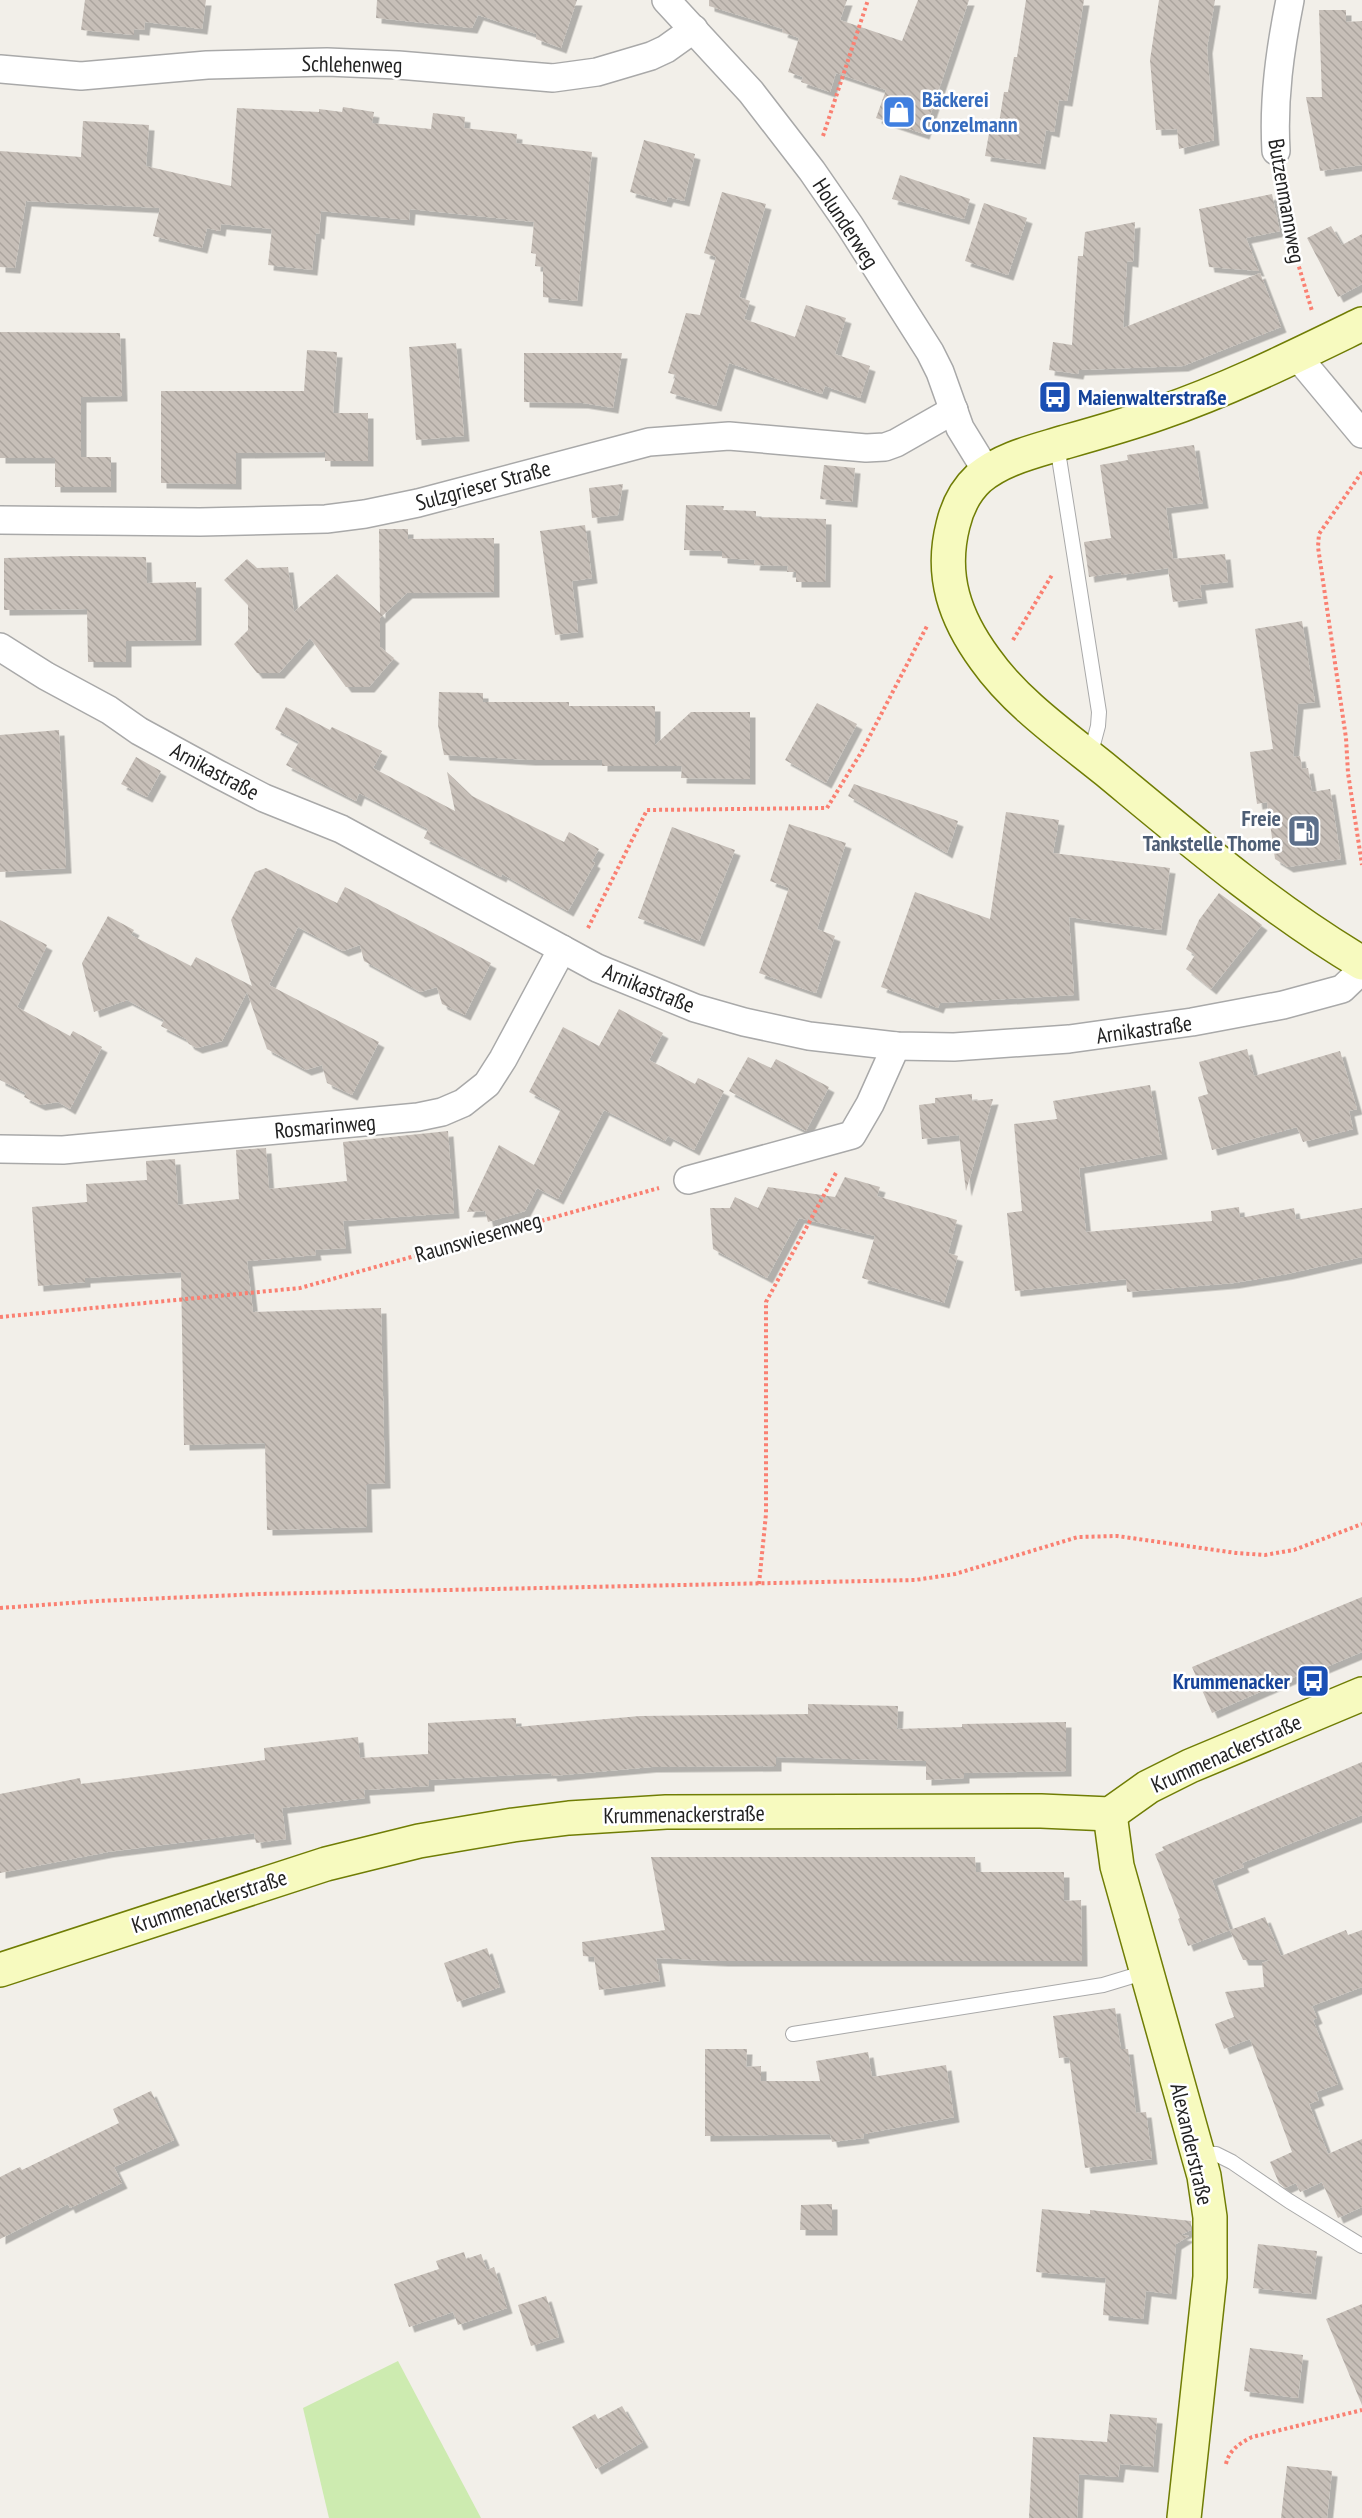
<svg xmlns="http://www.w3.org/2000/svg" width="1362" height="2518" font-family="'PT Sans Narrow',sans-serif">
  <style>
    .grass { fill: #cdebb0 }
    .building { fill: url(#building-back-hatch); filter: url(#shadow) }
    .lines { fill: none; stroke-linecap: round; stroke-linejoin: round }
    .lane-casing { stroke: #a9a9a9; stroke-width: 16 }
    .street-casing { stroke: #a9a9a9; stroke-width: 30 }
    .secondary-casing { stroke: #707d05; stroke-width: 36 }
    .path { stroke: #fa8072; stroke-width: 4; stroke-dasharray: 3 3; stroke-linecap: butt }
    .lane { stroke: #fff; stroke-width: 14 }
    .street { stroke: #fff; stroke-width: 27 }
    .secondary { stroke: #f7fabf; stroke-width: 33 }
    .labels { text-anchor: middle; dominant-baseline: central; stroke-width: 5; stroke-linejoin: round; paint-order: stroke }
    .street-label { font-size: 22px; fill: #222; stroke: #fff }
    .shop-label { font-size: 22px; font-weight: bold; fill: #366cbe; stroke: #fff; text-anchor: start }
    .transit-label { font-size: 22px; font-weight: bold; fill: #164399; stroke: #fff; text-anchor: start }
    .service-label { font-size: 22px; font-weight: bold; fill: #4e5e75; stroke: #fff; text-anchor: end }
  </style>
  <defs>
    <pattern id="building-back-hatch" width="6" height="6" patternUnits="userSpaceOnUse" patternTransform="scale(1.5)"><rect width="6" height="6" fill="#c7bfb8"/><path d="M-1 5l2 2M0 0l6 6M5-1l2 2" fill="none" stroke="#aba49e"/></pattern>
    <filter id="shadow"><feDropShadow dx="5.5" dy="5.5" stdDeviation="0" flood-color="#0004"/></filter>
  </defs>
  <rect width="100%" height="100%" fill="#f2efe9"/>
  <path class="grass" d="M 398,2361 L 481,2518 L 329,2518 L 303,2408 Z"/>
  <g class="building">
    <path d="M 85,0 L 206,0 L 202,29 L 145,22 L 144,30 L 134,29 L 134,35 L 81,30 Z"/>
    <path d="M 377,0 L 577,0 L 561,48 L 536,39 L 536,34 L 478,15 L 472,28 L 376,18 Z"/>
    <path d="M 709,0 L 847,0 L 840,20 L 902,41 L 918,0 L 969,0 L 924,134 L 876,118 L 886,90 L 836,73 L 830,92 L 801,82 L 803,77 L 788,72 L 799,38 L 782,32 L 783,29 L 709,6 Z"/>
    <path d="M 1026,0 L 1084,0 L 1067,101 L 1059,100 L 1054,132 L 1046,130 L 1040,164 L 985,156 L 991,122 L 999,123 L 1004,92 L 1008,92 L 1014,57 L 1017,57 Z"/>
    <path d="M 1159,0 L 1215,0 L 1207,48 L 1214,140 L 1179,149 L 1177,129 L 1156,130 L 1150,60 Z"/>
    <path d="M 1319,10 L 1346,10 L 1346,22 L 1362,21 L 1362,165 L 1320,171 L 1306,97 L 1322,97 Z"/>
    <path d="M 343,107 L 374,112 L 372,123 L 431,129 L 433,113 L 465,117 L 464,128 L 517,134 L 516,143 L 592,152 L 577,301 L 543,297 L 543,267 L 535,266 L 536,254 L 531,253 L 534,222 L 410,209 L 409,220 L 321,211 L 319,234 L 316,233 L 312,270 L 268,265 L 272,229 L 221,224 L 220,231 L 207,228 L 202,248 L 153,236 L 160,208 L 26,201 L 15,268 L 0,267 L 0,151 L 81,157 L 83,121 L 149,125 L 146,166 L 231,186 L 237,108 L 319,112 L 319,109 L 342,112 Z"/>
    <path d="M 644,140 L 695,154 L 684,201 L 668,197 L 666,202 L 630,192 Z"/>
    <path d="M 900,175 L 970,199 L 964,219 L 892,199 Z"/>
    <path d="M 722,192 L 766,204 L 739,297 L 750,301 L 744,319 L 795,337 L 806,305 L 846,318 L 835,354 L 870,366 L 860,398 L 825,386 L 822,394 L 729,363 L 716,406 L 670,393 L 676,375 L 668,373 L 686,313 L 700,315 L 716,257 L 704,253 Z"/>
    <path d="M 1272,194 L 1280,231 L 1246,238 L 1259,271 L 1209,267 L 1199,209 Z"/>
    <path d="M 984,203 L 1027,218 L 1008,275 L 965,261 Z"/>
    <path d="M 1135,222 L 1133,262 L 1127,261 L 1123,328 L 1260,273 L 1281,327 L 1183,366 L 1079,370 L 1078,374 L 1049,370 L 1053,342 L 1072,345 L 1078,256 L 1083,256 L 1085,232 Z"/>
    <path d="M 1331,226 L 1342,245 L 1362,234 L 1362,284 L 1338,297 L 1307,238 Z"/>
    <path d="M 0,332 L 120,333 L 122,396 L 81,397 L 81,457 L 111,457 L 111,487 L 55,487 L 55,458 L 0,458 Z"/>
    <path d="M 456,343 L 464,436 L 416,440 L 409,347 Z"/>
    <path d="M 307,350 L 337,352 L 333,413 L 368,413 L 368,461 L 325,461 L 325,452 L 236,453 L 236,484 L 161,483 L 161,391 L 304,391 Z"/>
    <path d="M 524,353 L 622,353 L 613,408 L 583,403 L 524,402 Z"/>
    <path d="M 1194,445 L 1203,503 L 1166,508 L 1173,559 L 1225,554 L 1228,582 L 1200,585 L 1202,598 L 1173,602 L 1168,568 L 1121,575 L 1121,572 L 1089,577 L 1084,542 L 1111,538 L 1100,465 L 1128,460 L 1127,455 Z"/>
    <path d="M 824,465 L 855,468 L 852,502 L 820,499 Z"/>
    <path d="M 623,484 L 618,515 L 592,518 L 589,488 Z"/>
    <path d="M 686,505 L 724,506 L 723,510 L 756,511 L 756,517 L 826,519 L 825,582 L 796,582 L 796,572 L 787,572 L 788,566 L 754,565 L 755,560 L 722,558 L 722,551 L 684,550 Z"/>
    <path d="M 585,525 L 592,578 L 572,581 L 578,632 L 555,635 L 540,531 Z"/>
    <path d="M 379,529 L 408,529 L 408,539 L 494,538 L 494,592 L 407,593 L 380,618 L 380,647 L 394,658 L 369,687 L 346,687 L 310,638 L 279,673 L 257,673 L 234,644 L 248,630 L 248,605 L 224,580 L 247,559 L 257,568 L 288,567 L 294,612 L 337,574 L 380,613 Z"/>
    <path d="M 74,556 L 146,557 L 147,583 L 196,582 L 196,640 L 126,641 L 126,662 L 88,662 L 87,609 L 4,610 L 4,558 Z"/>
    <path d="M 1302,621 L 1315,702 L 1298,704 L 1293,757 L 1300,756 L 1302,769 L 1308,768 L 1312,792 L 1330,789 L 1341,859 L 1288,867 L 1275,859 L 1267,802 L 1257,804 L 1250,752 L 1273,749 L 1255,629 Z"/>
    <path d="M 439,692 L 483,693 L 483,702 L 569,702 L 569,706 L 655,706 L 655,745 L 691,712 L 750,712 L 750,779 L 681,778 L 682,766 L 602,766 L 602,760 L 530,760 L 444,755 L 438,725 Z"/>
    <path d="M 817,703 L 857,724 L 826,783 L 785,760 Z"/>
    <path d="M 286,707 L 330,730 L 332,727 L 382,751 L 373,768 L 455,811 L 447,772 L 472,796 L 564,842 L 569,832 L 599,849 L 592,861 L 595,863 L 568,911 L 502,874 L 501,877 L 424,838 L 428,829 L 388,808 L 359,793 L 356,801 L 286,765 L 299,742 L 275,729 Z"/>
    <path d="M 59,730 L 66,868 L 0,872 L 0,735 Z"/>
    <path d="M 136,757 L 161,771 L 147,797 L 121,784 Z"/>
    <path d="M 854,784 L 958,821 L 947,853 L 848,796 Z"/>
    <path d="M 1006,812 L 1059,820 L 1053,853 L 1170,868 L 1161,930 L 1069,917 L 1074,995 L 940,1003 L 938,1008 L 881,987 L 915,892 L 990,919 Z"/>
    <path d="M 789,824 L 846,843 L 817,929 L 835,936 L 816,993 L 759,973 L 789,888 L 770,881 Z"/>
    <path d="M 672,827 L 735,850 L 699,941 L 638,918 Z"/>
    <path d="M 266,868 L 337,903 L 345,887 L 491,963 L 465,1015 L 442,1004 L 437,987 L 420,992 L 364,961 L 360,945 L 343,951 L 298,927 L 269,985 L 379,1042 L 352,1095 L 327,1083 L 322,1065 L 306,1070 L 267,1049 L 247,992 L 222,1041 L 197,1048 L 189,1044 L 186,1039 L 161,1026 L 164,1020 L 127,1000 L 94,1012 L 82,963 L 108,916 L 134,930 L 131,935 L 191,966 L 196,957 L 252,986 L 231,920 L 255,872 Z"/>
    <path d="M 1219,893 L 1262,925 L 1211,989 L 1186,969 L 1195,955 L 1186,949 L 1199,920 Z"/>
    <path d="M 0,920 L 47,945 L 17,1007 L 70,1036 L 73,1031 L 102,1047 L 70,1109 L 58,1102 L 40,1105 L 24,1097 L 26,1093 L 0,1080 Z"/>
    <path d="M 619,1009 L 663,1033 L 649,1060 L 695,1084 L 698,1078 L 724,1091 L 694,1150 L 668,1136 L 665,1141 L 604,1110 L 558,1199 L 537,1188 L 525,1211 L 488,1222 L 485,1211 L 467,1212 L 499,1145 L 534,1165 L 561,1109 L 529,1092 L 563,1027 L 599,1046 Z"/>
    <path d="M 1247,1049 L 1254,1076 L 1340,1051 L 1357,1109 L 1349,1111 L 1353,1129 L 1303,1142 L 1297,1127 L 1212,1150 L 1198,1097 L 1208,1094 L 1199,1062 Z"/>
    <path d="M 748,1057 L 771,1068 L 776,1059 L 829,1087 L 806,1131 L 729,1091 Z"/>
    <path d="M 1150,1085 L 1162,1154 L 1079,1168 L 1086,1232 L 1212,1221 L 1211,1211 L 1239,1207 L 1240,1218 L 1294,1208 L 1296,1220 L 1362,1208 L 1362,1257 L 1287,1274 L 1234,1283 L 1127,1292 L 1126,1279 L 1015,1291 L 1007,1213 L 1022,1211 L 1014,1124 L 1057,1119 L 1053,1101 Z"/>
    <path d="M 972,1094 L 972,1101 L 993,1099 L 966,1191 L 959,1135 L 922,1139 L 919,1105 L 935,1103 L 935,1098 Z"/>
    <path d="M 448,1131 L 454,1213 L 343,1221 L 346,1248 L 315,1250 L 316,1255 L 247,1261 L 253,1312 L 381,1308 L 385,1483 L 366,1484 L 367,1527 L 267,1530 L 265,1443 L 184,1445 L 181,1272 L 85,1278 L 85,1282 L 38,1286 L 32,1207 L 87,1202 L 86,1184 L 147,1180 L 146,1161 L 175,1159 L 178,1205 L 239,1199 L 236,1150 L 266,1148 L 269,1189 L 347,1181 L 343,1142 Z"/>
    <path d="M 845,1177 L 880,1187 L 877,1196 L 957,1220 L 948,1253 L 958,1256 L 944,1303 L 862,1278 L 875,1236 L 799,1218 L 767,1278 L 713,1249 L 710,1208 L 730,1208 L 735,1197 L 758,1208 L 768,1187 L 835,1197 Z"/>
    <path d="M 1362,1597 L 1362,1652 L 1307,1675 L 1306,1672 L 1212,1713 L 1192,1667 Z"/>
    <path d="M 808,1704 L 898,1706 L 897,1729 L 962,1727 L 962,1724 L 1066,1722 L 1066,1771 L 964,1773 L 964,1778 L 926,1780 L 926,1761 L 776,1757 L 776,1766 L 651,1767 L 552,1776 L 551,1773 L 429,1780 L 429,1786 L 364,1790 L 365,1798 L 282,1808 L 286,1839 L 256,1843 L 254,1833 L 108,1852 L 0,1873 L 0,1794 L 80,1778 L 81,1784 L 265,1760 L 264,1748 L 358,1737 L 360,1758 L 428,1754 L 428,1723 L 516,1718 L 516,1727 L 640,1716 L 808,1714 Z"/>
    <path d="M 1362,1762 L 1362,1815 L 1242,1863 L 1244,1867 L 1212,1880 L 1230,1930 L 1188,1946 L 1178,1919 L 1180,1918 L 1155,1854 L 1164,1850 L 1162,1847 Z"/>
    <path d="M 651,1857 L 975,1857 L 976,1872 L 1064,1872 L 1064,1901 L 1081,1900 L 1082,1961 L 723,1961 L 656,1958 L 660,1981 L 599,1990 L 594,1957 L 583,1956 L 582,1942 L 665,1930 Z"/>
    <path d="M 1265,1917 L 1281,1956 L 1346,1930 L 1348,1935 L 1362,1930 L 1362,1987 L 1312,2006 L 1317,2018 L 1313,2020 L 1338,2084 L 1316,2092 L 1319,2100 L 1309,2104 L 1328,2154 L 1362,2139 L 1362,2207 L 1338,2218 L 1322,2182 L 1300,2192 L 1296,2183 L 1285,2188 L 1279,2183 L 1270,2162 L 1292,2152 L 1250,2039 L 1224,2049 L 1215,2024 L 1234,2017 L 1225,1992 L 1264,1987 L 1262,1963 L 1270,1960 L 1243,1960 L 1230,1930 Z"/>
    <path d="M 487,1948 L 500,1987 L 457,2002 L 444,1963 Z"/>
    <path d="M 1115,2008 L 1121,2049 L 1128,2049 L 1136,2113 L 1146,2112 L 1152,2159 L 1085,2168 L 1069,2057 L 1059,2058 L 1053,2016 Z"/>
    <path d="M 705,2049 L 747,2049 L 746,2067 L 761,2066 L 761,2081 L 820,2081 L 816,2061 L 868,2052 L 872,2077 L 946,2065 L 954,2117 L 863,2134 L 864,2138 L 832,2142 L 830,2134 L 705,2136 Z"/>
    <path d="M 151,2091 L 174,2140 L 114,2167 L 122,2183 L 70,2208 L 68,2204 L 0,2239 L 0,2177 L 20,2167 L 22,2170 L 119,2123 L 113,2109 Z"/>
    <path d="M 832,2204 L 832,2230 L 800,2230 L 801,2205 Z"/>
    <path d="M 1042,2209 L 1090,2214 L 1090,2210 L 1191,2221 L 1191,2230 L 1181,2235 L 1189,2236 L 1176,2244 L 1171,2294 L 1146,2291 L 1143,2319 L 1103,2315 L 1106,2278 L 1036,2272 Z"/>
    <path d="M 1258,2244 L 1317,2251 L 1311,2294 L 1253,2288 Z"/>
    <path d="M 464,2252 L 466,2259 L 481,2254 L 487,2270 L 494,2267 L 507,2308 L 458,2325 L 453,2312 L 409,2327 L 394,2284 L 439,2269 L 436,2261 Z"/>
    <path d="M 546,2296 L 559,2337 L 531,2346 L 518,2305 Z"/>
    <path d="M 1362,2304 L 1362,2405 L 1326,2319 Z"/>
    <path d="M 1250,2348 L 1303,2355 L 1298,2398 L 1244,2391 Z"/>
    <path d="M 622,2406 L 643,2442 L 596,2469 L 572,2427 L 595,2414 L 598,2419 Z"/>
    <path d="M 1110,2414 L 1157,2418 L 1153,2467 L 1120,2464 L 1118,2477 L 1079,2474 L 1077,2518 L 1029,2518 L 1033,2437 L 1107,2442 Z"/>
    <path d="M 1287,2466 L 1332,2471 L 1327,2518 L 1281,2518 Z"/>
  </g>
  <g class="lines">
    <g class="lane-casing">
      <g id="lane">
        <path d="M 1057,445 L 1099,712 L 1098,726 L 1090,756"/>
        <path d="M 793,2034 L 1103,1985 L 1146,1972"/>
        <path d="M 1198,2153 L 1216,2154 L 1232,2162 L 1289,2201 L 1362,2246"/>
      </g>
    </g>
    <g class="street-casing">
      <g id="street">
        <path d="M 666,0 L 751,92 L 812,171 L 850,226 L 930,352 L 940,372 L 960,428 L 987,472"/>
        <path d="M 0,69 L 81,76 L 207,65 L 327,62 L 398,65 L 553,78 L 597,72 L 651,56 L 666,49 L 694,29"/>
        <path d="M 1276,151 C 1273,99 1280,50 1290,0"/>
        <path d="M 1297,356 L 1362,434"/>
        <path d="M 0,520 L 200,522 L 326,519 L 365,514 L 418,503 L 649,442 L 729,436 L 866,448 L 885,447 L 896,443 L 954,410"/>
        <path d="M 0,647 L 46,676 L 109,710 L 139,731 L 216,773 L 264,798 L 341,829 L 597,968 L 695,1008 L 744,1022 L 809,1036 L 896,1046 L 954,1047 L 1069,1039 L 1192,1022 L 1283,1005 L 1342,989 L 1362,970"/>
        <path d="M 0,1149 L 63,1150 L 418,1117 L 442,1112 L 463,1103 L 487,1084 L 503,1059 L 562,949"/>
        <path d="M 688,1180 L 852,1135 L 870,1104 L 896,1046"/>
      </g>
    </g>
    <g class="secondary-casing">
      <g id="secondary">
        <path d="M 1362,324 C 1296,356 1230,389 1160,413 C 1129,424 1097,433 1065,442 C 1036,451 1003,458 979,478 C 966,490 957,508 953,525 C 940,576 955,618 985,659 C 1016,703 1065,737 1107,771 C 1188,838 1271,909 1362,963"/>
        <path d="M 1110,1814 L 1117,1866 L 1204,2176 L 1210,2217 L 1210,2277 L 1184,2518"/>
        <path d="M 0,1970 L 326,1864 L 419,1841 L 513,1825 L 569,1818 L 666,1812 L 1041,1811 L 1110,1814 L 1148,1787 L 1190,1766 L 1362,1694"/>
      </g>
    </g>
    <g class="path">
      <path d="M 823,136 L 868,0"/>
      <path d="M 1279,179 L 1289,233 L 1312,311"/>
      <path d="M 1362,472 L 1319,534 L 1318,547 L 1346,738 L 1348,773 L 1362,865"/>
      <path d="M 1013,640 L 1052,575"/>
      <path d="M 588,928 L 647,810 L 827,808 L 862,751 L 927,626"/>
      <path d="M 0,1317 L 300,1288 L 659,1188"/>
      <path d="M 759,1584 L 766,1514 L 766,1302 L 837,1171"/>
      <path d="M 0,1608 L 98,1601 L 260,1594 L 915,1580 L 955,1574 L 1078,1537 L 1117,1536 L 1236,1553 L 1265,1555 L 1294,1550 L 1362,1524"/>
      <path d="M 1226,2464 C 1229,2450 1240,2443 1252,2437 L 1362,2410"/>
    </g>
    <use href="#lane" class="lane"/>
    <use href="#street" class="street"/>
    <use href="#secondary" class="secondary"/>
  </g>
  <defs>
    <g id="shop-square" transform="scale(1.725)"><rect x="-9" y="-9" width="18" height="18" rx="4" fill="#3f7fe0" stroke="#fff"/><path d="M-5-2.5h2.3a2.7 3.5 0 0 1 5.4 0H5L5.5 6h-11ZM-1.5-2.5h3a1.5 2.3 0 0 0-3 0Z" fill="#fff"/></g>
    <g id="bus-square" transform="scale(1.725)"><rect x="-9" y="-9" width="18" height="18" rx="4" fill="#1a4fb4" stroke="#fff"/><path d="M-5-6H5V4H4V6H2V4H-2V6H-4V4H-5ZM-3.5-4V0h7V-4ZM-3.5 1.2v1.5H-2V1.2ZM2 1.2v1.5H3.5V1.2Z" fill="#fff"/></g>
    <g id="fuel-square" transform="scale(1.725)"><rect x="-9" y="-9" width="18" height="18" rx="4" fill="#5c6f8a" stroke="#fff"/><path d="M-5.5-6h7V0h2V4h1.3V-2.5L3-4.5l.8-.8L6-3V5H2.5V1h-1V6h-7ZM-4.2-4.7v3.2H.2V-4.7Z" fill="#fff"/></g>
  </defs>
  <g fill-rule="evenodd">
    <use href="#shop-square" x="899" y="112"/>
    <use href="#bus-square" x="1055" y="397"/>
    <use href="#fuel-square" x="1304" y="831"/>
    <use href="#bus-square" x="1313" y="1681"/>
  </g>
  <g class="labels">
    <g class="street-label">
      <text transform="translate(352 64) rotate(1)">Schlehenweg</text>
      <text transform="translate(1287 201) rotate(80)">Butzenmannweg</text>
      <text transform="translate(846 223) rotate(57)">Holunderweg</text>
      <text transform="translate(483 485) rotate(-15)">Sulzgrieser Straße</text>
      <text transform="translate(215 771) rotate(28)">Arnikastraße</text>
      <text transform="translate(649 988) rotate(22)">Arnikastraße</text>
      <text transform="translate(1144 1029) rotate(-8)">Arnikastraße</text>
      <text transform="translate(325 1126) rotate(-5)">Rosmarinweg</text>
      <text transform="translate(478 1237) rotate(-16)">Raunswiesenweg</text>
      <text transform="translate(1226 1753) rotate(-24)">Krummenackerstraße</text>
      <text transform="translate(684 1814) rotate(-1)">Krummenackerstraße</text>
      <text transform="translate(209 1901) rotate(-18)">Krummenackerstraße</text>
      <text transform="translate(1192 2144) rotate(77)">Alexanderstraße</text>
    </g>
    <g class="shop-label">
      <text x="922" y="99">Bäckerei<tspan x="922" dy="25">Conzelmann</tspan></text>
    </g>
    <g class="transit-label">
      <text x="1078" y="397">Maienwalterstraße</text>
      <text x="1290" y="1681" text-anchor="end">Krummenacker</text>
    </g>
    <g class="service-label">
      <text x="1281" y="818">Freie<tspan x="1281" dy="25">Tankstelle Thome</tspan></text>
    </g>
  </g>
</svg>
